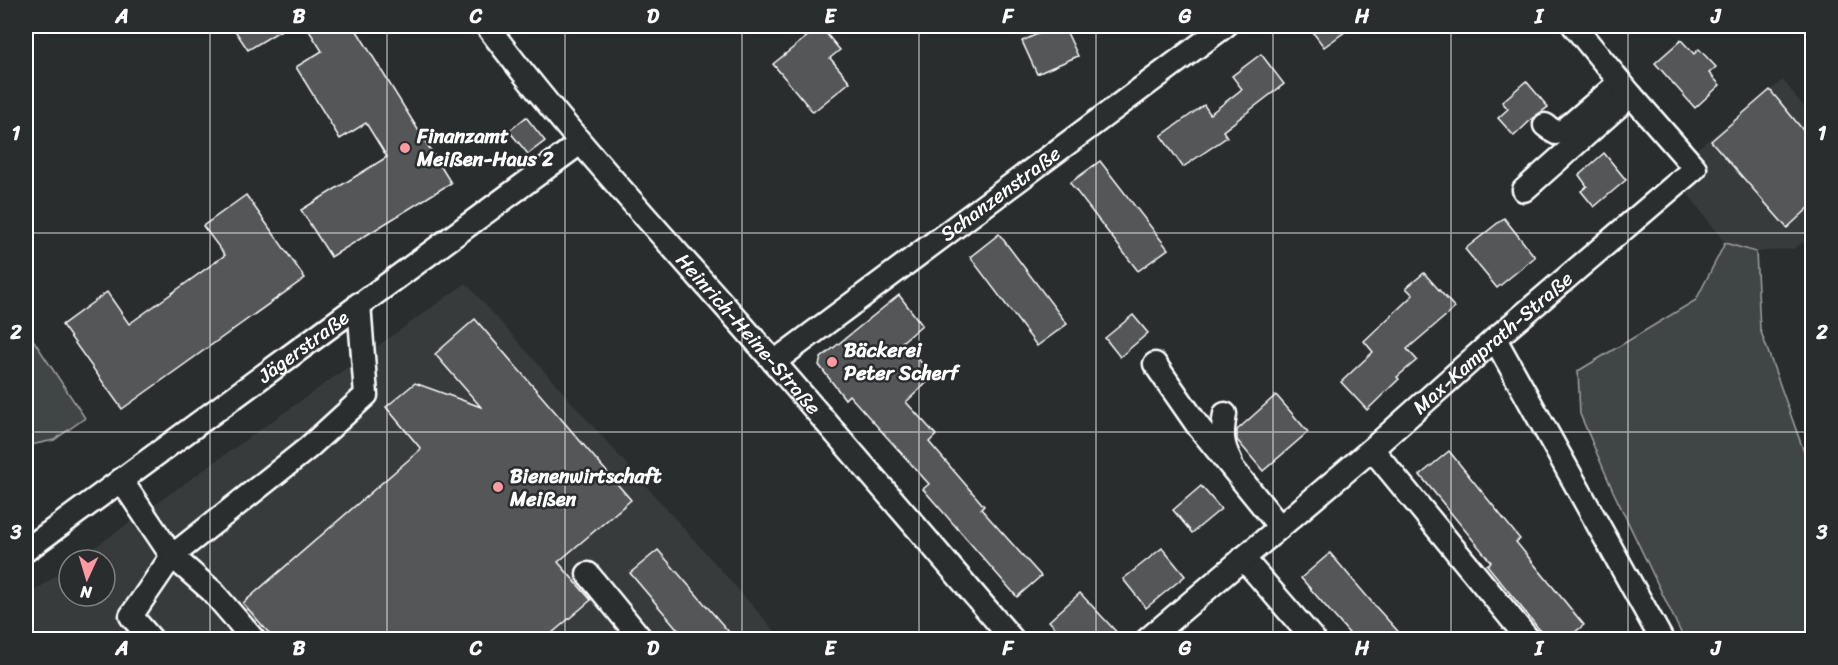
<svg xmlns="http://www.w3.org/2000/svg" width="1838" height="665" font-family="Sriracha,sans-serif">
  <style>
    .built { fill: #373a3b }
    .green { fill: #414445; stroke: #a0a2a2; stroke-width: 1.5 }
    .building { fill: #555758; stroke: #fff; stroke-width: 1.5 }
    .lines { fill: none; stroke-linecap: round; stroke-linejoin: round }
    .minor-casing { stroke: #fff; stroke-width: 27 }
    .minor { stroke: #2a2d2e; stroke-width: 22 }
    .grid { fill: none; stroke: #fff; stroke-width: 1.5; stroke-opacity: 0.55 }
    .poi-dot { fill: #ff9aa2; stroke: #2a2d2e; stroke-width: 2 }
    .labels { text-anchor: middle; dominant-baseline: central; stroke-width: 5; stroke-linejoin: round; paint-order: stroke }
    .poi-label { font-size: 20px; font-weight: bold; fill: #fff; stroke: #2a2d2e; text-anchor: start }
    .street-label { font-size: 20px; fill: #fff; stroke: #2a2d2e }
    .neatline { fill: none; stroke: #fff; stroke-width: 2 }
    .grid-label { font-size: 20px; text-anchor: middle; font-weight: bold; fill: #fff }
  </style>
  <rect width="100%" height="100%" fill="#2a2d2e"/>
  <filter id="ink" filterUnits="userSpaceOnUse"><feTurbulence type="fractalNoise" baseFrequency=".0167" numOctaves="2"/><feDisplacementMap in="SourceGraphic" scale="12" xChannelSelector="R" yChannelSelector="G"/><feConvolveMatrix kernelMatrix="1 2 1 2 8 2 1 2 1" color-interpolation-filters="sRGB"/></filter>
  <g filter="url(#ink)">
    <g class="built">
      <path d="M 1783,80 L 1812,117 L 1812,238 L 1792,249 L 1756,252 L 1725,243 L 1688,194 L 1698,148 Z"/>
      <path d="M 466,283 L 782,639 L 26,639 L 26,597 L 69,566 L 69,596 L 105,596 L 105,560 L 77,560 Z"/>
    </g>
    <g class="green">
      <path d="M 1725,243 L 1756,252 L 1760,329 L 1809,466 L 1812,467 L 1812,639 L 1684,639 L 1613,491 L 1580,414 L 1578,371 L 1696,300 Z"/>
      <path d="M 26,329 L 85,418 L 54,440 L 26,446 Z"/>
    </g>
    <g class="building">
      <path d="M 232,26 L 288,26 L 248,50 Z"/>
      <path d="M 306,26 L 354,26 L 451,183 L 331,257 L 301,210 L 387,157 L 366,123 L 340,139 L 296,67 L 322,51 Z"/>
      <path d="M 820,26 L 840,50 L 830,58 L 850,82 L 813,112 L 773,64 Z"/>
      <path d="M 1055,26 L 1064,26 L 1078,56 L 1037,74 L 1022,41 Z"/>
      <path d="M 1308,26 L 1353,26 L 1324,47 Z"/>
      <path d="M 1681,40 L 1694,54 L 1699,49 L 1716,67 L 1709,73 L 1720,85 L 1695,108 L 1655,63 Z"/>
      <path d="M 1261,54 L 1284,84 L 1223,131 L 1227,137 L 1183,167 L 1161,136 L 1204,105 L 1210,114 L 1242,89 L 1232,76 Z"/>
      <path d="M 1526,81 L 1548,107 L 1534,117 L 1514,136 L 1498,118 L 1508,109 L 1502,102 Z"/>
      <path d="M 1770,90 L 1812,141 L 1812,205 L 1787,228 L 1711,141 Z"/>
      <path d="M 526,117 L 545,141 L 528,154 L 509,131 Z"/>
      <path d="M 1604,153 L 1626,180 L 1594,207 L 1581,191 L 1587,186 L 1579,175 Z"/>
      <path d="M 1100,161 L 1168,249 L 1138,271 L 1070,183 Z"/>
      <path d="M 246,195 L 305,278 L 122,409 L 62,325 L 107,292 L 129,324 L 225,255 L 203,226 Z"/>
      <path d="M 1504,218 L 1535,257 L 1497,288 L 1465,249 Z"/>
      <path d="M 999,234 L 1067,324 L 1037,346 L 970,257 Z"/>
      <path d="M 1424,273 L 1455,308 L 1407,349 L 1417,360 L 1397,377 L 1399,379 L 1367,410 L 1341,382 L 1373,352 L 1364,341 L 1413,295 L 1406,288 Z"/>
      <path d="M 899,295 L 922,325 L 902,342 L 934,376 L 906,402 L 936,435 L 929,442 L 984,506 L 981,509 L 1041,576 L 1017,597 L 923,489 L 929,484 L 849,395 L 845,399 L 819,365 L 821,358 Z"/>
      <path d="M 1133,315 L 1148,333 L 1120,357 L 1105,338 Z"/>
      <path d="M 475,319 L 631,500 L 558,562 L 591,600 L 545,639 L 274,639 L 243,603 L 421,449 L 386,407 L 415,383 L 481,407 L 435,354 Z"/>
      <path d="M 1276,395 L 1308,432 L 1263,471 L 1237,440 L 1237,430 Z"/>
      <path d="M 1449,451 L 1520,539 L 1516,542 L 1584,625 L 1566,639 L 1547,639 L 1487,565 L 1491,562 L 1420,475 Z"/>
      <path d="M 1201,486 L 1221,509 L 1192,533 L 1173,510 Z"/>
      <path d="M 1162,548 L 1185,576 L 1146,608 L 1123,579 Z"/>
      <path d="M 658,550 L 735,639 L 686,639 L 630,573 Z"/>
      <path d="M 1330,553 L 1376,607 L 1405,639 L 1354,639 L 1301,578 Z"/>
      <path d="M 1080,593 L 1123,639 L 1066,639 L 1049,621 Z"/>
    </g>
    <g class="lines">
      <g class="minor-casing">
        <g id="minor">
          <path id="s1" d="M 487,26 C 565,130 653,225 740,323 C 832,428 922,534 1013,640"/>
          <path d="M 1545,125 L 1556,133 L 1563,131 L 1620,82"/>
          <path d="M 1524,190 L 1631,95"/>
          <path d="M 1495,339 L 1662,640"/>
          <path id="s2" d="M 774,362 L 1225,26"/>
          <path d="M 1155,364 L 1198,426 L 1280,527"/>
          <path d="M 1225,414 C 1222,432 1221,443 1230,460"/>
          <path d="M 1372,449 L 1529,640"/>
          <path d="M 121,480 L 172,556 L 131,616 L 152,640"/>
          <path id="s3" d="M 26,550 C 211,415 395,278 580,143"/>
          <path d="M 1243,558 L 1314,640"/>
          <path d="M 588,574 L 642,640"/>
          <path d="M 254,640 L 212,591 L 172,556 L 308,448 L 366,395 L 359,304"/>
          <path id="s4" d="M 1147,640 L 1372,449 L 1495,339 L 1695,168 L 1631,95 L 1574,26"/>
        </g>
      </g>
      <use href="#minor" class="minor"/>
    </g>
  </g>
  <path class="grid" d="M 210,26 L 210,640M 387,26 L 387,640M 565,26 L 565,640M 742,26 L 742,640M 919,26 L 919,640M 1096,26 L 1096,640M 1273,26 L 1273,640M 1451,26 L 1451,640M 1628,26 L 1628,640M 26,233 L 1812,233M 26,432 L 1812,432"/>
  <g class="poi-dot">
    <circle cx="405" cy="148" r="6"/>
    <circle cx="832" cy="362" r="6"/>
    <circle cx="498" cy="487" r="6"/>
  </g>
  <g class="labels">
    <g class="poi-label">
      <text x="417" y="136">Finanzamt<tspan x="417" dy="23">Meißen-Haus 2</tspan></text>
      <text x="844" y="350">Bäckerei<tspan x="844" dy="23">Peter Scherf</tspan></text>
      <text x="510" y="476">Bienenwirtschaft<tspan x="510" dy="23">Meißen</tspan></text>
    </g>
    <g class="street-label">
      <text stroke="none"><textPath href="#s2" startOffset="282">Schanzenstraße</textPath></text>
      <text stroke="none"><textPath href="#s1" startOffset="404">Heinrich-Heine-Straße</textPath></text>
      <text stroke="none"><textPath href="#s4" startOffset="456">Max-Kamprath-Straße</textPath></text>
      <text stroke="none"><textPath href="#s3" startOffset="344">Jägerstraße</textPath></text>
    </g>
  </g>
  <rect width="1838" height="665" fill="none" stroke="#2a2d2e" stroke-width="66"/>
  <g transform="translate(87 578) rotate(184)"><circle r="28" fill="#2a2d2e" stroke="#7f8182" stroke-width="1.5"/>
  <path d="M0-4.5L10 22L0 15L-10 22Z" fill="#ff9aa2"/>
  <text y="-9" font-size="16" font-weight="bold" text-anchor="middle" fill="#ffffff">N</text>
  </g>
  <rect x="33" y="33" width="1772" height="599" class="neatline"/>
  <g class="grid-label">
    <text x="122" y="23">A</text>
    <text x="299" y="23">B</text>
    <text x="476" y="23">C</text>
    <text x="653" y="23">D</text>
    <text x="830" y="23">E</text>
    <text x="1008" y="23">F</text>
    <text x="1185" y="23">G</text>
    <text x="1362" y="23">H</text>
    <text x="1539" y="23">I</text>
    <text x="1716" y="23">J</text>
    <text x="16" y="140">1</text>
    <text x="1822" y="140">1</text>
    <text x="16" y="339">2</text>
    <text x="1822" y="339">2</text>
    <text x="16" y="539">3</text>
    <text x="1822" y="539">3</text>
    <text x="122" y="655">A</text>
    <text x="299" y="655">B</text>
    <text x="476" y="655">C</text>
    <text x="653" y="655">D</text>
    <text x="830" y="655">E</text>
    <text x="1008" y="655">F</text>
    <text x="1185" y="655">G</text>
    <text x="1362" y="655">H</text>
    <text x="1539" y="655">I</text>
    <text x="1716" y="655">J</text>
  </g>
</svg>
